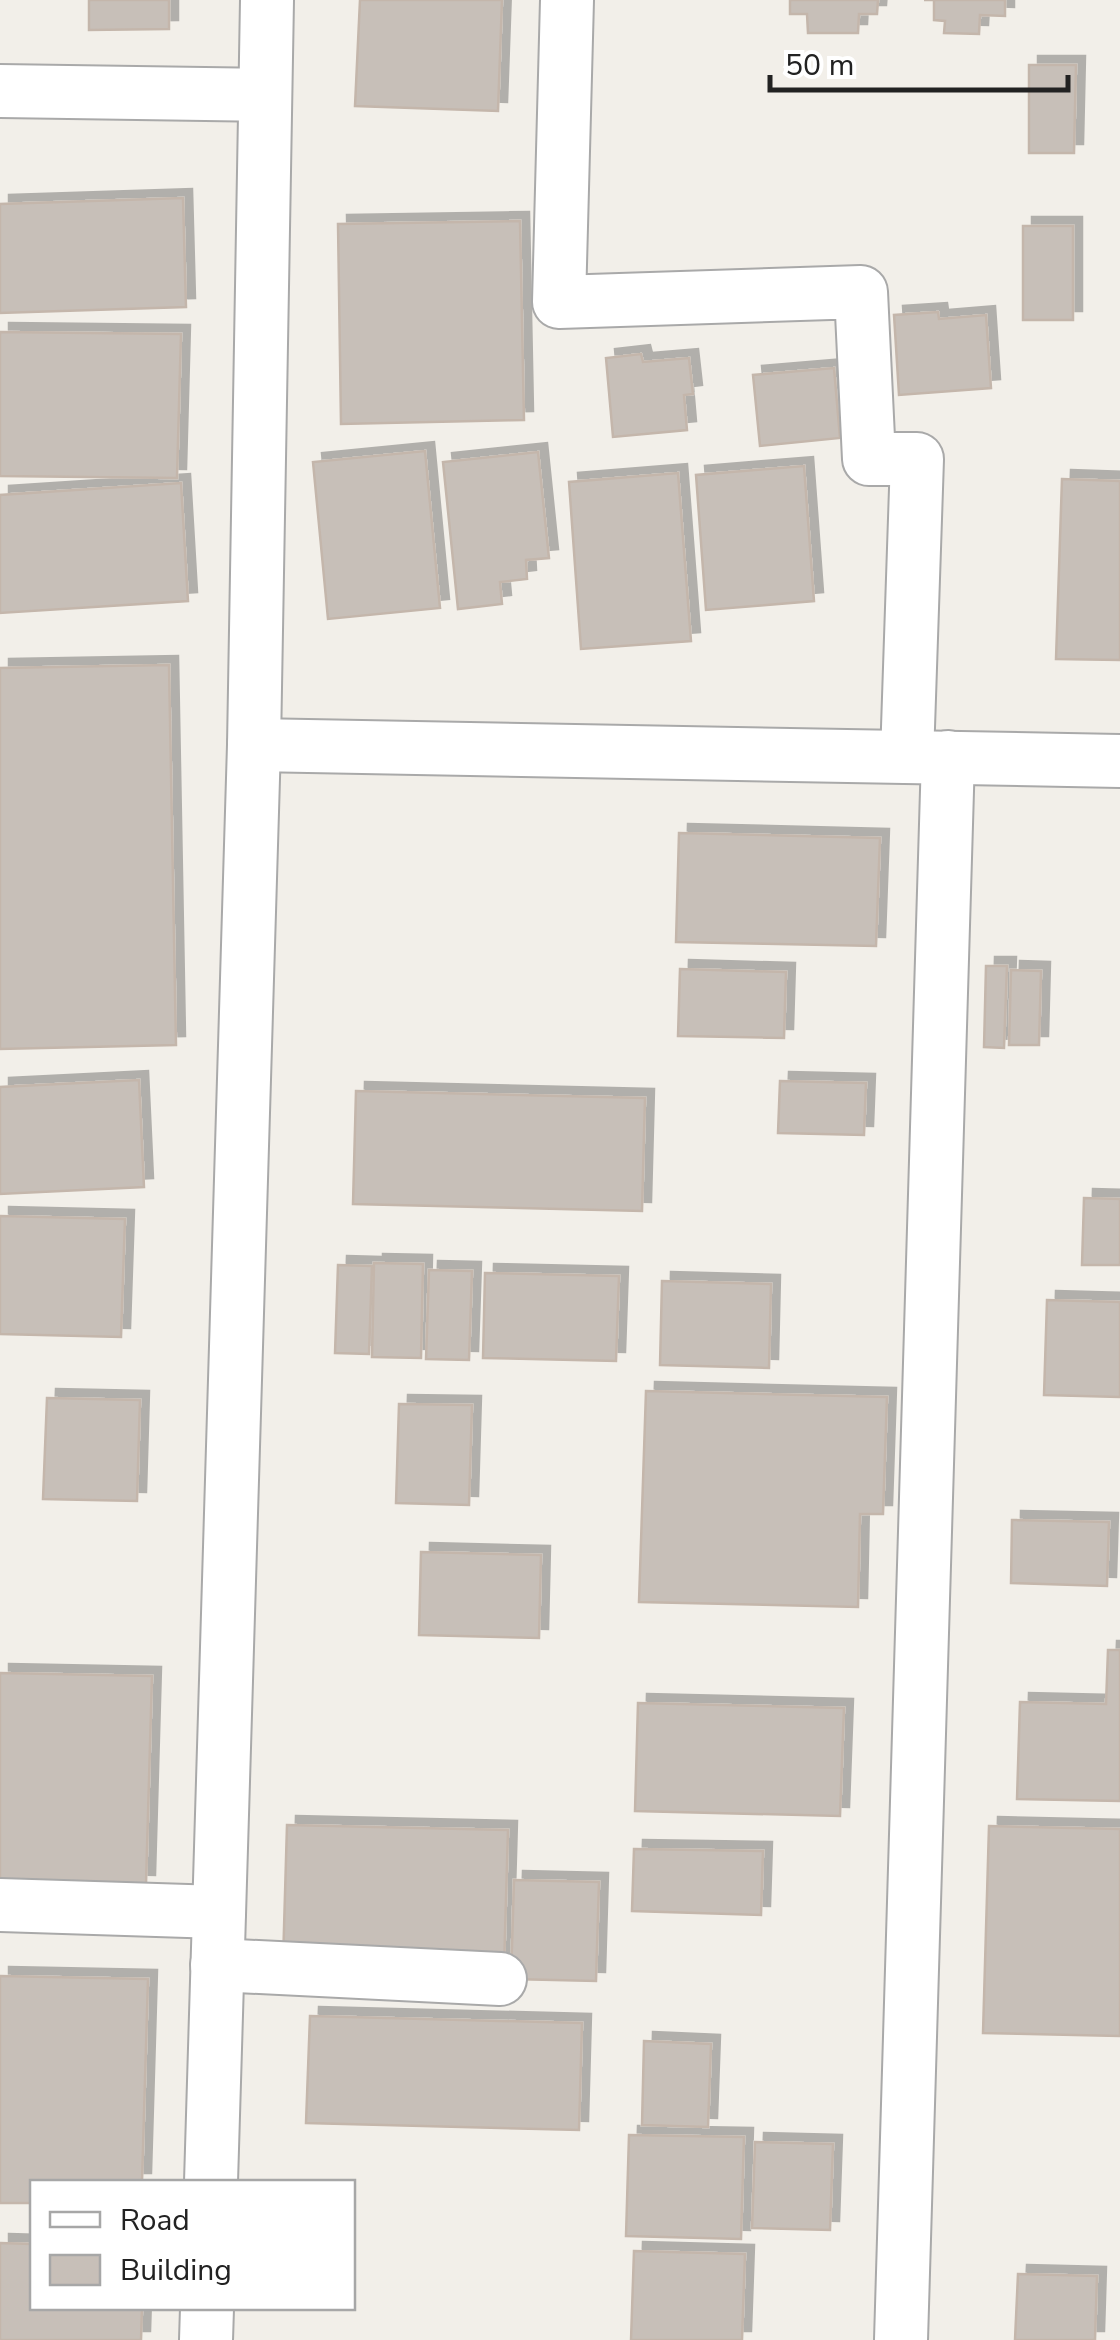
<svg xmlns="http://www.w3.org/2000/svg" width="1120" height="2340" font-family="'Nunito Sans',sans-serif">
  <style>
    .building { fill: #c7bfb8; stroke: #c4b6ab; stroke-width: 2.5; filter: url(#shadow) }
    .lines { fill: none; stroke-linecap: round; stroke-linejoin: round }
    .minor-casing { stroke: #a9a9a9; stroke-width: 56 }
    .minor { stroke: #fff; stroke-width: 52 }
  </style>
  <defs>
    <filter id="shadow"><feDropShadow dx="9" dy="-9" stdDeviation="0" flood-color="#0004"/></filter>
  </defs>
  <rect width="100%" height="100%" fill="#f2efe9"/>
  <g class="building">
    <path d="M 89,0 L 169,0 L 169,29 L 89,30 Z"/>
    <path d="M 360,0 L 502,0 L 498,111 L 355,106 Z"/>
    <path d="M 790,0 L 878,0 L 877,14 L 859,14 L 858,33 L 808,33 L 807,14 L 790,14 Z"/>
    <path d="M 924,0 L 1005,0 L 1005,16 L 980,15 L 979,34 L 944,33 L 945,21 L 934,20 L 934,0 Z"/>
    <path d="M 1029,65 L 1076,65 L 1074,153 L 1029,153 Z"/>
    <path d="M 183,198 L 186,307 L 0,313 L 0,204 Z"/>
    <path d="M 520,221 L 524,420 L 341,424 L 338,224 Z"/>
    <rect x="1023" y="226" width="50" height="94"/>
    <path d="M 938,312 L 939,319 L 986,315 L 991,388 L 899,395 L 894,315 Z"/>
    <path d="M 0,332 L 181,334 L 177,478 L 0,476 Z"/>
    <path d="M 641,354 L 643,362 L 689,358 L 693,394 L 684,395 L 687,430 L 613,437 L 606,358 Z"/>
    <path d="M 834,368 L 840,438 L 760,446 L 753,375 Z"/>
    <path d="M 425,451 L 440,608 L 328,619 L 313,462 Z"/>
    <path d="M 538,452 L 549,558 L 526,560 L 527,579 L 500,582 L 502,604 L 458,609 L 443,462 Z"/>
    <path d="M 804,466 L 814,601 L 706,610 L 696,475 Z"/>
    <path d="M 678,473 L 691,641 L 581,649 L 569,482 Z"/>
    <path d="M 1062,479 L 1120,481 L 1120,660 L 1056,659 Z"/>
    <path d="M 181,483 L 188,601 L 0,613 L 0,495 Z"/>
    <path d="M 169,665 L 176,1045 L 0,1049 L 0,668 Z"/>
    <path d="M 679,833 L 880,838 L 876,946 L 676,942 Z"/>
    <path d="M 986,966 L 1007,966 L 1004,1048 L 984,1047 Z"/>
    <path d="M 680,969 L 786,972 L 784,1038 L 678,1036 Z"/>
    <path d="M 1011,970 L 1041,971 L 1039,1045 L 1009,1045 Z"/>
    <path d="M 139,1080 L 144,1187 L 0,1194 L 0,1087 Z"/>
    <path d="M 780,1081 L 866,1083 L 864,1135 L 778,1133 Z"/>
    <path d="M 356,1091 L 645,1098 L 642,1211 L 353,1204 Z"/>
    <path d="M 1084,1198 L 1120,1199 L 1120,1265 L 1082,1265 Z"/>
    <path d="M 0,1216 L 125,1219 L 121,1337 L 0,1334 Z"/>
    <path d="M 374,1263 L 423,1264 L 421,1358 L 372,1357 Z"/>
    <path d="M 338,1265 L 372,1266 L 369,1354 L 335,1353 Z"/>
    <path d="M 429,1270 L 472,1271 L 469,1360 L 426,1359 Z"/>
    <path d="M 485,1273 L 619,1276 L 616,1361 L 483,1358 Z"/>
    <path d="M 662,1281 L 771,1284 L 769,1368 L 660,1365 Z"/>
    <path d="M 1047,1300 L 1120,1302 L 1120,1397 L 1044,1395 Z"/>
    <path d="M 646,1391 L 887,1397 L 883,1514 L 860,1514 L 858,1607 L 639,1602 Z"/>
    <path d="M 47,1398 L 140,1400 L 137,1501 L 43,1499 Z"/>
    <path d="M 399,1404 L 472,1405 L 469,1505 L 396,1503 Z"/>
    <path d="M 1012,1520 L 1109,1522 L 1107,1586 L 1011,1583 Z"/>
    <path d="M 421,1552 L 541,1555 L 539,1638 L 419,1635 Z"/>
    <path d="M 1108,1650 L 1120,1650 L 1120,1801 L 1017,1799 L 1020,1702 L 1106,1704 Z"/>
    <path d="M 0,1673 L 152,1676 L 146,1884 L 0,1880 Z"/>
    <path d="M 638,1703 L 844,1708 L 840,1816 L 635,1811 Z"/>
    <path d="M 287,1825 L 508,1830 L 504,1968 L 283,1963 Z"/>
    <path d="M 989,1826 L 1120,1829 L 1120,2036 L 983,2033 Z"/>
    <path d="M 634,1849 L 763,1851 L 761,1915 L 632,1911 Z"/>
    <path d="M 514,1880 L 599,1882 L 596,1981 L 511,1979 Z"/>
    <path d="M 0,1976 L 148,1979 L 142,2182 L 32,2182 L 32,2203 L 0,2203 Z"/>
    <path d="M 310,2016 L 582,2023 L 579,2130 L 306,2123 Z"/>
    <path d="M 644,2041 L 711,2044 L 708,2127 L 642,2125 Z"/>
    <path d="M 629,2135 L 744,2137 L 741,2239 L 626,2236 Z"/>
    <path d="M 755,2142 L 833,2144 L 830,2230 L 752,2228 Z"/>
    <path d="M 0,2243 L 32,2244 L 32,2308 L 142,2308 L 141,2340 L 0,2340 Z"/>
    <path d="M 634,2251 L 745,2254 L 742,2340 L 631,2340 Z"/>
    <path d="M 1018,2274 L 1097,2276 L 1095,2340 L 1015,2340 Z"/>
  </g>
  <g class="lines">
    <g class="minor-casing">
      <g id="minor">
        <path d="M 567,0 L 559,302 L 861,292 L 869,459 L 917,459 L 907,757"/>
        <path d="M 0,91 L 265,95"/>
        <path d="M 254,745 L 1120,761"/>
        <path d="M 0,1905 L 219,1912"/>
        <path d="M 217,1965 L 500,1979"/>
        <path d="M 211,2182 L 254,745 L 267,0"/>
        <path d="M 206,2340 L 207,2308"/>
        <path d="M 901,2340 L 948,757"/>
      </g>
    </g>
    <use href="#minor" class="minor"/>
  </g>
  <rect x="30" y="2180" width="325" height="130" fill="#ffffff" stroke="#a7a7a7" stroke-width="2.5"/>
  <rect x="50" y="2212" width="50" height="15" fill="#ffffff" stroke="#a7a7a7" stroke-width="2.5"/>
  <text x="120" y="2230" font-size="30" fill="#222222">Road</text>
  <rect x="50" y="2255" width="50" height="30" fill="#c7bfb8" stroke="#a7a7a7" stroke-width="2.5"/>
  <text x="120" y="2280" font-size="30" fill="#222222">Building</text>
  <path d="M770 75v15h298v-15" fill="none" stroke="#222222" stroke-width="5"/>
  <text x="785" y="75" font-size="30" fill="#222222" stroke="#ffffff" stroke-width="8" paint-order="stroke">50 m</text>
</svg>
